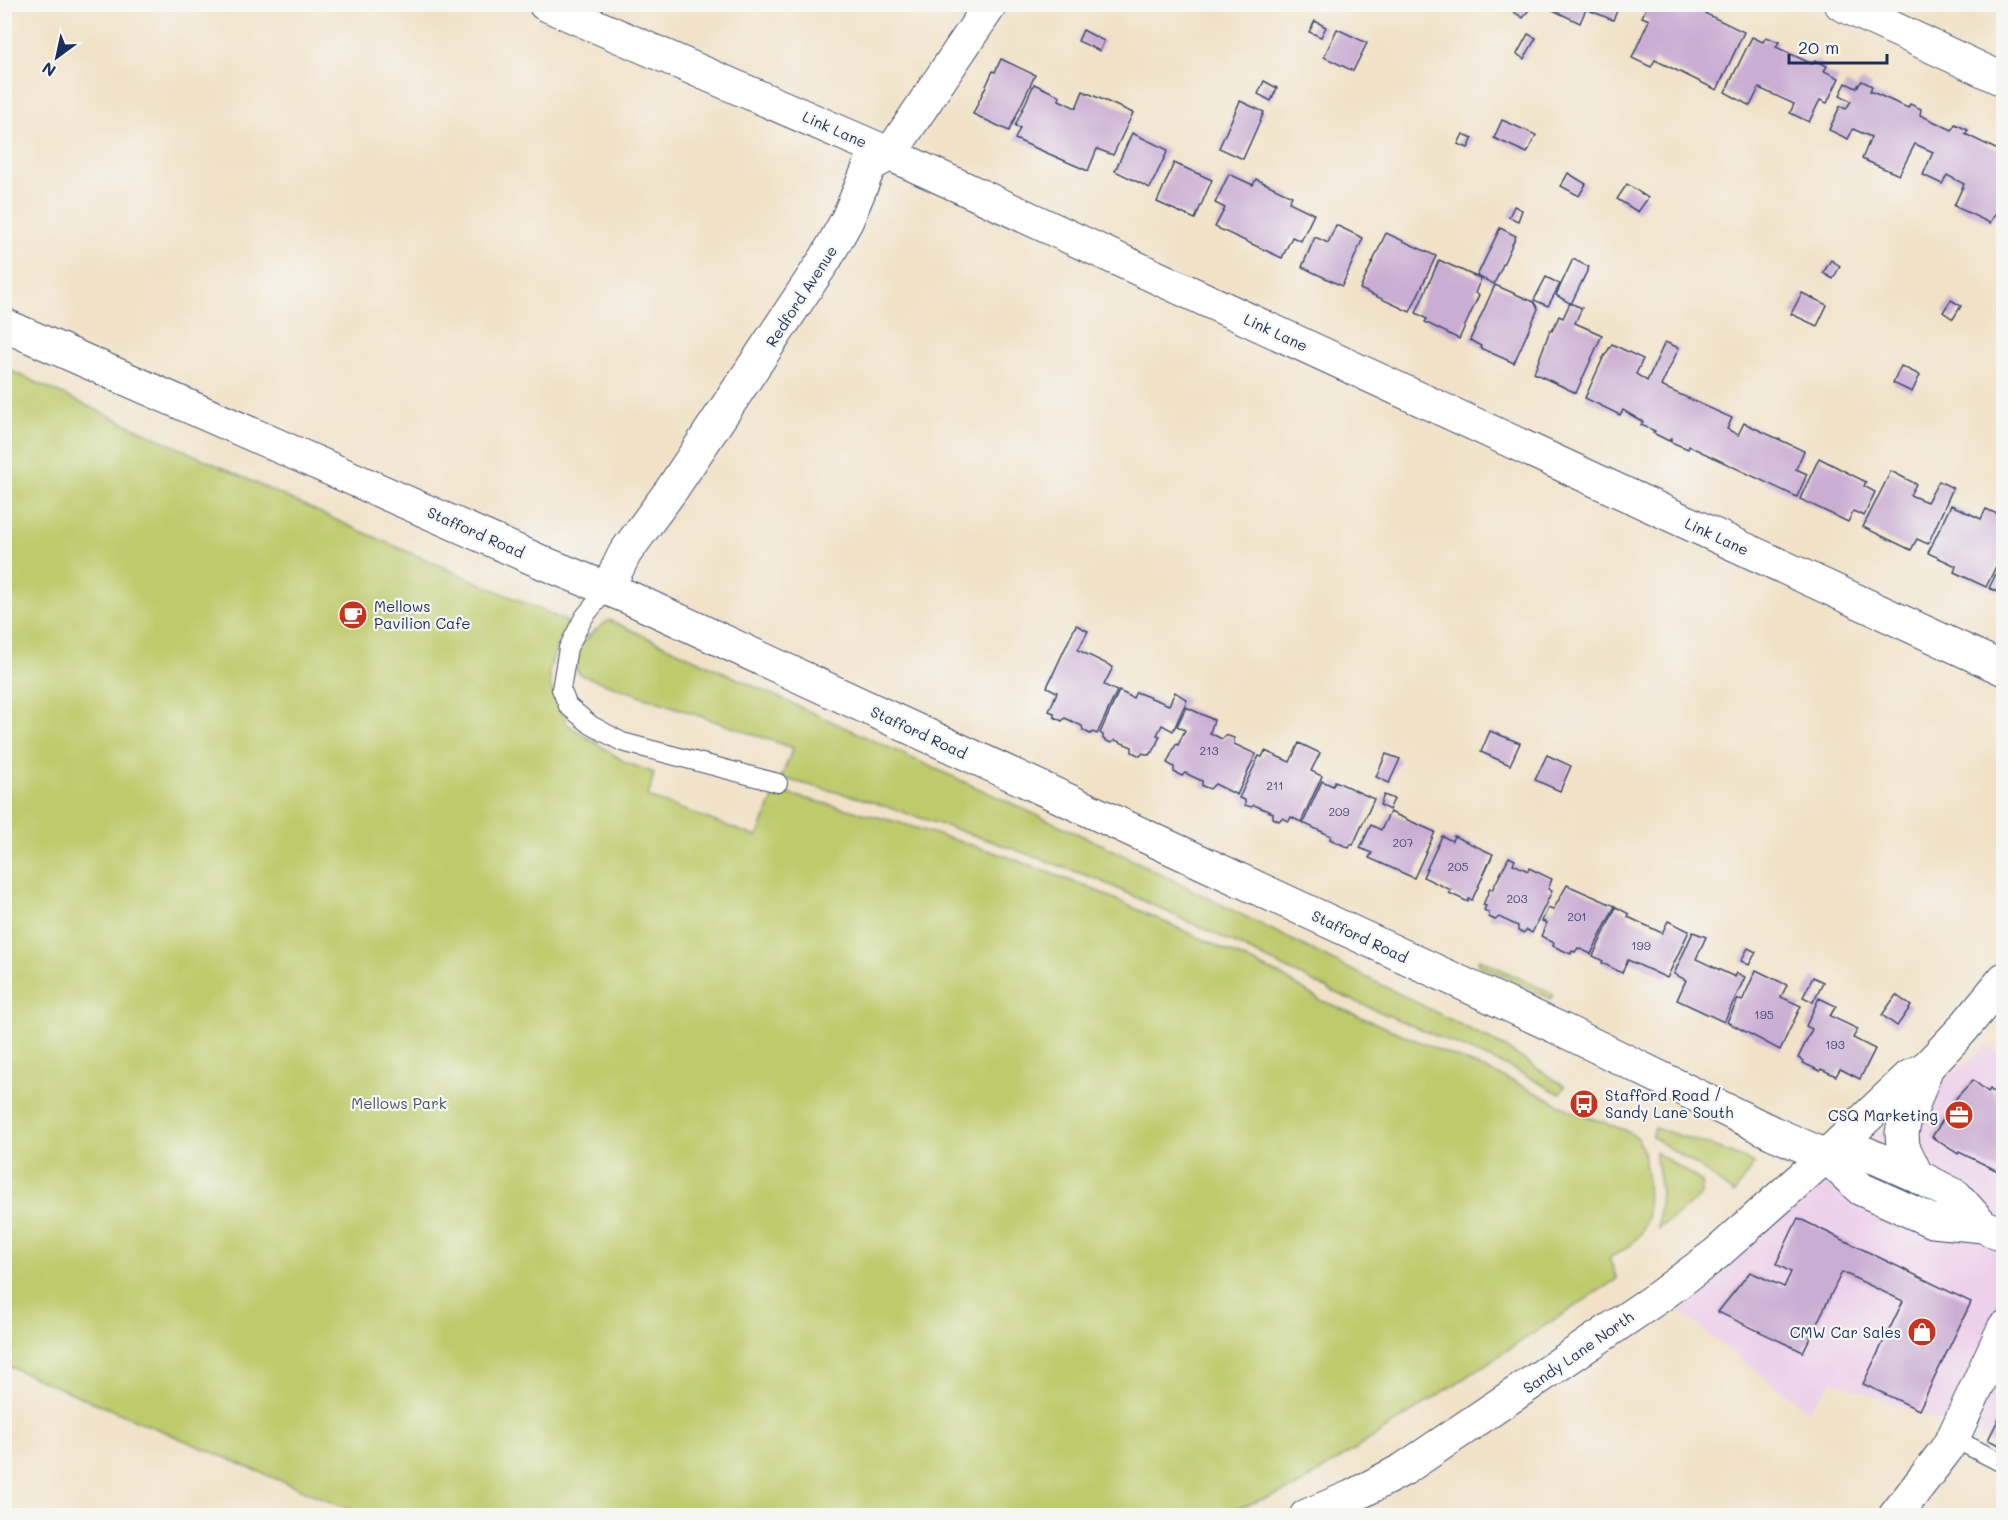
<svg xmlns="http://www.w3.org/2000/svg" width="2008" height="1520" font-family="Mali,sans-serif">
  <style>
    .built { fill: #edd0e9 }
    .green { fill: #bdcb6c; stroke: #6c7d65; stroke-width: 1.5 }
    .building { fill: #caadd3 }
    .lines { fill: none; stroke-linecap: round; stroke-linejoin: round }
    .lane-casing { stroke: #3b4a6e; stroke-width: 20 }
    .street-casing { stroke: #3b4a6e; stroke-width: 35 }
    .secondary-casing { stroke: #3b4a6e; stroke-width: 35 }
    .lane { stroke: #fff; stroke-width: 18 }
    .street { stroke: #fff; stroke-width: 33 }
    .secondary { stroke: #fff; stroke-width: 33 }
    .labels { text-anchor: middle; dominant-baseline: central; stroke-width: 4.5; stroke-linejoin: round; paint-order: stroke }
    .number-label { font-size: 12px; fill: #474e7b }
    .street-label { font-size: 15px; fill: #1b2f5e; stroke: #f6f6f2 }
    .poi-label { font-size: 15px; fill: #1b2f5e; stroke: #f6f6f2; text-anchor: start }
    .park-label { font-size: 15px; fill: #445662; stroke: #f6f6f2 }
  </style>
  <rect width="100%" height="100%" fill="#f6f6f2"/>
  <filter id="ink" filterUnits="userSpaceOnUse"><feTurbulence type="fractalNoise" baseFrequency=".0167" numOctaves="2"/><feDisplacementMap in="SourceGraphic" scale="12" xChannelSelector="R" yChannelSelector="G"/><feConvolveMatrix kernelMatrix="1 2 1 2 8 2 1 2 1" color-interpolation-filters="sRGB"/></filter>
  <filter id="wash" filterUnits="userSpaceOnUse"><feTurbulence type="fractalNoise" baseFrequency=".008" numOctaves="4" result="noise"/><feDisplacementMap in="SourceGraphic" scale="24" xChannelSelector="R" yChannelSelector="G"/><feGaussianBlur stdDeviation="1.35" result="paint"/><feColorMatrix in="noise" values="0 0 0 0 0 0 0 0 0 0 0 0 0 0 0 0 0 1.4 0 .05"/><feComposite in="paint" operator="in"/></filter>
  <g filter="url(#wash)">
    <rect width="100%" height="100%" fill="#f1e2c7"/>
    <path class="built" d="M 1986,1046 L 2003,1054 L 2003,1450 L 1973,1435 L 1833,1380 L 1808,1411 L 1679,1311 L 1799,1198 Z"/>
    <g class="green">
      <path d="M 5,368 L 347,525 L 568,622 L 553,657 L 549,672 L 551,688 L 568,725 L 625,762 L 654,773 L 648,797 L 757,837 L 776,791 L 897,822 L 1006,856 L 1097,891 L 1280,975 L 1318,999 L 1515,1082 L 1574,1112 L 1625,1130 L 1638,1138 L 1643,1151 L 1647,1174 L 1648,1214 L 1642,1232 L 1630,1246 L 1609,1258 L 1617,1279 L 1295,1488 L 1218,1515 L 362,1515 L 5,1365 Z"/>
      <path d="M 609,620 L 1105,846 L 1501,1045 L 1565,1086 L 1560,1094 L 1513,1069 L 1338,994 L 1228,940 L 1099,880 L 985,839 L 863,799 L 781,778 L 793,748 L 581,675 C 559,655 594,631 609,620 Z"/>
      <path d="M 1479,959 L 1553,994 L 1551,999 L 1477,964 Z"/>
      <path d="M 1655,1128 L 1713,1146 L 1754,1163 L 1734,1194 L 1695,1164 L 1652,1137 Z"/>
      <path d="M 1655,1152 L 1698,1179 L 1703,1184 L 1700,1197 L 1658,1229 L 1661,1191 Z"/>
    </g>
    <g id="blocks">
      <g class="building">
        <path d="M 1519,4 L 1533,4 L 1523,18 L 1514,12 Z"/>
        <path d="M 1545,4 L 1620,4 L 1613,20 L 1586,9 L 1580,23 L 1544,6 Z"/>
        <path d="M 1648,4 L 1686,4 L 1744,32 L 1717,90 L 1655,60 L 1651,67 L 1632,58 L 1649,20 L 1642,17 Z"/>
        <path d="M 1315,21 L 1326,27 L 1321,37 L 1309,32 Z"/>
        <path d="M 1337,29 L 1367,43 L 1353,71 L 1324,57 Z"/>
        <path d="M 1083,30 L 1104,41 L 1100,51 L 1078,41 Z"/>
        <path d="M 1528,34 L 1536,38 L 1524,59 L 1517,54 Z"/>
        <path d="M 1752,37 L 1763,42 L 1766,37 L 1779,42 L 1776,47 L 1812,64 L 1815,60 L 1827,66 L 1824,71 L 1839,78 L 1827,103 L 1820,100 L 1809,122 L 1790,113 L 1794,104 L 1759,88 L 1750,106 L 1725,92 Z"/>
        <path d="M 1001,59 L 1035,75 L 1009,131 L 973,114 L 993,71 L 995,72 Z"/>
        <path d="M 1264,81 L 1277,88 L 1271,101 L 1258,94 Z"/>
        <path d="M 1862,81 L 1872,86 L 1870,91 L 1908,108 L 1910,104 L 1921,109 L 1920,115 L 1952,130 L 1955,124 L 1968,130 L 1965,134 L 2004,153 L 2004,200 L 1990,223 L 1954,206 L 1964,184 L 1947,175 L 1942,184 L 1923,175 L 1933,152 L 1915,144 L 1899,175 L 1862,159 L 1871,137 L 1853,129 L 1848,139 L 1829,130 L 1840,106 L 1846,109 L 1851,101 L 1840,95 L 1846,83 L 1856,88 Z"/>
        <path d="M 1034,84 L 1060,96 L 1059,100 L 1076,108 L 1083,91 L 1133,113 L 1113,155 L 1097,149 L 1088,171 L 1015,139 L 1020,128 L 1015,126 Z"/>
        <path d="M 1240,101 L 1264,112 L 1243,159 L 1219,148 Z"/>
        <path d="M 1502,120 L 1536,135 L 1527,153 L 1494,138 Z"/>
        <path d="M 1132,133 L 1168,150 L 1150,188 L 1115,171 Z"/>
        <path d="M 1463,134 L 1473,138 L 1468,148 L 1458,144 Z"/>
        <path d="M 1174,163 L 1212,180 L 1195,219 L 1157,202 Z"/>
        <path d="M 1568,173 L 1586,184 L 1579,196 L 1561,186 Z"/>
        <path d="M 1229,174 L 1253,185 L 1256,179 L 1292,196 L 1289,202 L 1314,214 L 1301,241 L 1292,237 L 1282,258 L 1215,227 L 1225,208 L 1215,203 Z"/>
        <path d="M 1627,184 L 1648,198 L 1638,212 L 1617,199 Z"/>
        <path d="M 1514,206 L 1522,210 L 1518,221 L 1509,217 Z"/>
        <path d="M 1336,225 L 1363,238 L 1342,286 L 1302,267 L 1315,237 L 1328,243 Z"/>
        <path d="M 1500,228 L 1516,236 L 1494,284 L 1477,276 Z"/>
        <path d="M 1386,233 L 1436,256 L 1410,312 L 1360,289 Z"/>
        <path d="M 1573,259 L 1589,267 L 1571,304 L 1556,295 Z"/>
        <path d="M 1439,260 L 1481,279 L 1475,293 L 1479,295 L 1459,339 L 1425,322 L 1427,319 L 1416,313 Z"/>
        <path d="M 1831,260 L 1840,266 L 1833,279 L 1823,273 Z"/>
        <path d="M 1546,277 L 1560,284 L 1548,306 L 1534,300 Z"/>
        <path d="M 1495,285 L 1534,302 L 1538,309 L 1514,363 L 1480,348 L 1481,346 L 1470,340 Z"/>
        <path d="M 1802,293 L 1827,305 L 1817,326 L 1791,314 Z"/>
        <path d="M 1951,300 L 1961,306 L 1953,319 L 1943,312 Z"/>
        <path d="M 1570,303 L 1582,308 L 1575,323 L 1602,335 L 1576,393 L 1534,373 L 1550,330 L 1552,331 L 1559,316 L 1563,318 Z"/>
        <path d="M 1665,342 L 1679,348 L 1661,386 L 1732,418 L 1727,429 L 1738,435 L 1744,423 L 1804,451 L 1796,469 L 1807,474 L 1797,497 L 1689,446 L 1688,449 L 1671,442 L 1671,438 L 1669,441 L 1653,433 L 1655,431 L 1641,425 L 1643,422 L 1623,410 L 1620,415 L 1585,398 L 1603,358 L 1612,344 L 1643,359 L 1636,374 L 1647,381 Z"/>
        <path d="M 1901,366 L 1920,375 L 1912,392 L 1893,383 Z"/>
        <path d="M 1819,458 L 1866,482 L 1864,486 L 1875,492 L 1864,516 L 1853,511 L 1848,522 L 1800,499 Z"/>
        <path d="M 1891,471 L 1916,484 L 1910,495 L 1927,502 L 1939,481 L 1953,488 L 1928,544 L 1917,539 L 1911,550 L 1863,527 Z"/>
        <path d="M 1951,505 L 1981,519 L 1986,509 L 2004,517 L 2004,550 L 1986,587 L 1954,572 L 1956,566 L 1928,553 Z"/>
        <path d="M 2004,558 L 2004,594 L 1989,588 Z"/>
        <path d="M 1076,625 L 1088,631 L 1078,650 L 1113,667 L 1104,685 L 1117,691 L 1097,734 L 1093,732 L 1090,734 L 1083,730 L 1082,726 L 1065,718 L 1062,721 L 1054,717 L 1054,713 L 1049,711 L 1057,692 L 1047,687 Z"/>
        <path d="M 1119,691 L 1133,698 L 1136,692 L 1169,705 L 1175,692 L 1187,700 L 1173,731 L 1162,725 L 1157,735 L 1160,736 L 1153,752 L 1151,752 L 1149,755 L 1143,753 L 1140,756 L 1132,752 L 1132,747 L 1115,740 L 1111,743 L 1103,739 L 1103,735 L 1100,733 Z"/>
        <path d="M 1186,707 L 1214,720 L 1210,733 L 1222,739 L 1226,735 L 1234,738 L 1234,744 L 1256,754 L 1237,795 L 1215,784 L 1210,789 L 1202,786 L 1202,781 L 1185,773 L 1182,776 L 1174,772 L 1174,767 L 1167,763 L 1176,744 L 1178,745 L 1185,730 L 1177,726 Z"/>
        <path d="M 1490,731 L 1520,743 L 1510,765 L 1481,752 Z"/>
        <path d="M 1299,743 L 1320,753 L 1311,771 L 1322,776 L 1301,822 L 1291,817 L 1289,821 L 1282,818 L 1279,821 L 1273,818 L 1273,813 L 1254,805 L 1251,807 L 1245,805 L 1245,800 L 1239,798 L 1259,756 L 1262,757 L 1265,751 L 1290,762 Z"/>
        <path d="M 1386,754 L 1400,759 L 1389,783 L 1376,777 Z"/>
        <path d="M 1547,755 L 1571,766 L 1560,791 L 1535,780 Z"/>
        <path d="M 1322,781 L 1333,786 L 1335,781 L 1374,799 L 1353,845 L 1351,844 L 1349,848 L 1330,839 L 1331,836 L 1303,823 Z"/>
        <path d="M 1384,795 L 1394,799 L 1389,810 L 1380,805 Z"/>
        <path d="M 1390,812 L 1435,832 L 1414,878 L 1369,858 L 1372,853 L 1360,848 L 1371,825 L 1381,830 Z"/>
        <path d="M 1442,836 L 1452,841 L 1454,836 L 1493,854 L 1472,900 L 1469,899 L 1468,902 L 1449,893 L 1451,890 L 1423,877 Z"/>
        <path d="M 1509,857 L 1515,860 L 1513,864 L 1528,871 L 1529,868 L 1552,879 L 1548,889 L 1552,891 L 1532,933 L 1527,930 L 1523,933 L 1518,931 L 1518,926 L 1499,917 L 1495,920 L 1489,917 L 1489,913 L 1484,910 L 1486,906 L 1483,905 L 1490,888 L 1492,890 Z"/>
        <path d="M 1567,885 L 1615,906 L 1591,954 L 1578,948 L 1575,952 L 1572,951 L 1571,954 L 1553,946 L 1554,943 L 1541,936 L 1547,923 L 1542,921 L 1548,908 L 1553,910 Z"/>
        <path d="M 1616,907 L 1629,914 L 1628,917 L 1662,933 L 1668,921 L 1689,931 L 1667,978 L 1628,960 L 1622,973 L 1602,963 L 1603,961 L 1593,956 Z"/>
        <path d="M 1693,932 L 1706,937 L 1696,959 L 1735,977 L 1737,973 L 1745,977 L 1724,1022 L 1677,1000 L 1686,980 L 1674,974 Z"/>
        <path d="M 1748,948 L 1756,952 L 1749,965 L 1741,961 Z"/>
        <path d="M 1756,970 L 1787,985 L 1781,997 L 1801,1006 L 1780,1050 L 1727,1022 L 1738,999 L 1742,1001 Z"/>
        <path d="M 1813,977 L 1823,982 L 1813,1002 L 1803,997 Z"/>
        <path d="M 1896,995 L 1911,1006 L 1897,1026 L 1882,1015 Z"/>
        <path d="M 1819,998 L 1836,1006 L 1830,1016 L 1858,1029 L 1853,1038 L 1875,1049 L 1860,1079 L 1840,1069 L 1836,1076 L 1821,1069 L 1820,1071 L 1803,1063 L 1804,1061 L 1798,1058 L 1812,1029 L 1806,1026 Z"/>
        <path d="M 1973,1080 L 1988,1092 L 1990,1089 L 1997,1096 L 2004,1088 L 2004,1174 L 1959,1152 L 1958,1154 L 1932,1137 L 1957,1097 Z"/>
        <path d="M 1798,1218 L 1971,1302 L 1919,1410 L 1863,1384 L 1903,1301 L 1842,1272 L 1803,1352 L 1718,1312 L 1750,1272 L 1784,1287 L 1791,1272 L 1776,1264 Z"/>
        <path d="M 2004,1408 L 2004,1447 L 1988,1440 Z"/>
      </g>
    </g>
  </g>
  <g filter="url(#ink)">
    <use href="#blocks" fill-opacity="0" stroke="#3b4a6e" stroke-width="1.5"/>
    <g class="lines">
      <g class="lane-casing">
        <g id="lane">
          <path d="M 607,589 L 584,617 L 568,648 L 561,689 L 568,706 L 591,725 L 622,742 L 778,783"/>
          <path d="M 1953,1438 L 2004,1464"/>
        </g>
      </g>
      <g class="street-casing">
        <g id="street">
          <path d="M 545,4 L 890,154 L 2004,669"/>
          <path d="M 1841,4 L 2004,80"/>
          <path d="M 607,589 L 625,553 L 672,489 L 826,258 L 847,220 L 870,165 L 890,154 L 991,4"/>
          <path d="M 1306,1516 L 1351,1497 L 1404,1469 L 1660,1296 L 1716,1254 L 1826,1156"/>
          <path d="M 1895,1516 L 1945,1451 L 1953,1438 L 2004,1328"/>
        </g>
      </g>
      <g class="secondary-casing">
        <g id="secondary">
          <path d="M 4,325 L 546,564 L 630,598 L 1186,855 L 1569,1033 L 1773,1133 L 1826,1156 L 1861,1189 L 1932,1221 L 1983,1226 L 2004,1236"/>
          <path d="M 1826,1156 L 1909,1077 L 1927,1067 L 1961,1031 L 2004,979"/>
          <path d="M 1826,1156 L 1865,1153 L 1917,1176 L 1956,1196 L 1983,1226"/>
          <path d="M 1917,1176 L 1903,1147 L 1902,1133 L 1905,1119 L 1912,1108 L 1927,1067"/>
        </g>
      </g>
      <use href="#lane" class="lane"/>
      <use href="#street" class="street"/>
      <use href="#secondary" class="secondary"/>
    </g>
  </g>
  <defs>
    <g id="cafe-disc" transform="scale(1.5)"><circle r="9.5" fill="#c8321e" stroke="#f6f6f2"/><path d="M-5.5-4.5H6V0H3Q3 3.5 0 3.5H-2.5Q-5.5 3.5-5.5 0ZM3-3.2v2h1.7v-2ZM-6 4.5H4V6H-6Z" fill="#fff"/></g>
    <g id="bus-disc" transform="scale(1.5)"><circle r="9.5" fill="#c8321e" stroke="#f6f6f2"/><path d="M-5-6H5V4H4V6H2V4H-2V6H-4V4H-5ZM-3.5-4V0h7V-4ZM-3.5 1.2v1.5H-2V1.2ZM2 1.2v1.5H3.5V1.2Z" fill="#fff"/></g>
    <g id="office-disc" transform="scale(1.5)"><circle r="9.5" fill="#c8321e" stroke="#f6f6f2"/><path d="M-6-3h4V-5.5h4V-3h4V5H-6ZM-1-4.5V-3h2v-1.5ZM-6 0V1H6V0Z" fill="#fff"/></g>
    <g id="shop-disc" transform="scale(1.5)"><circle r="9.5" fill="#c8321e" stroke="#f6f6f2"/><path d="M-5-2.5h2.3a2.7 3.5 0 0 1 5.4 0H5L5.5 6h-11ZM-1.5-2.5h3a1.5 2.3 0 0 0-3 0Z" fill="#fff"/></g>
  </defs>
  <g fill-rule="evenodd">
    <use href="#cafe-disc" x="353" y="615"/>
    <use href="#bus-disc" x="1584" y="1104"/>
    <use href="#office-disc" x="1959" y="1115"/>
    <use href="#shop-disc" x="1922" y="1332"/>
  </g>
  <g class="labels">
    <g class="number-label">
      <text x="1209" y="750">213</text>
      <text x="1275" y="785">211</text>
      <text x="1339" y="811">209</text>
      <text x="1403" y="842">207</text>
      <text x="1458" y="866">205</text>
      <text x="1517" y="898">203</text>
      <text x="1577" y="916">201</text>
      <text x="1641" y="945">199</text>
      <text x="1764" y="1014">195</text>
      <text x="1835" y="1044">193</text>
    </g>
    <g class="street-label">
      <text transform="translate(835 129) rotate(24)">Link Lane</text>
      <text transform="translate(801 296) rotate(-57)">Redford Avenue</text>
      <text transform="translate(1276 332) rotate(25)">Link Lane</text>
      <text transform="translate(476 532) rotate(24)">Stafford Road</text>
      <text transform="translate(1717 536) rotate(25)">Link Lane</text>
      <text transform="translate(919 732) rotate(25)">Stafford Road</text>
      <text transform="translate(1360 936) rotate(25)">Stafford Road</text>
      <text transform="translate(1578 1352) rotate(-35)">Sandy Lane North</text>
    </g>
    <g class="poi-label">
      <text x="374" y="606">Mellows<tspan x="374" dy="17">Pavilion Cafe</tspan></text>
      <text x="1605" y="1095">Stafford Road /<tspan x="1605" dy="17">Sandy Lane South</tspan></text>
      <text x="1938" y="1115" text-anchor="end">CSQ Marketing</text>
      <text x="1901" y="1332" text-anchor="end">CMW Car Sales</text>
    </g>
    <g class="park-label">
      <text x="399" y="1103">Mellows Park</text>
    </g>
  </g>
  <rect width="2008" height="1520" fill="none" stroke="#f6f6f2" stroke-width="24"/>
  <g transform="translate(57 57) rotate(213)" stroke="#f6f6f2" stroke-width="4.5" paint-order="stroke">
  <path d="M0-4.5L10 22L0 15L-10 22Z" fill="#1b2f5e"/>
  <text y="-9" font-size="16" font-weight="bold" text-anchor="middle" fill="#1b2f5e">N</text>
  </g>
  <path d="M1789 54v9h98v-9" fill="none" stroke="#1b2f5e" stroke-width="3"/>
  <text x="1798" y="54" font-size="18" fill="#1b2f5e" stroke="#f6f6f2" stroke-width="4.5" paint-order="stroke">20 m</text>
</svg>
